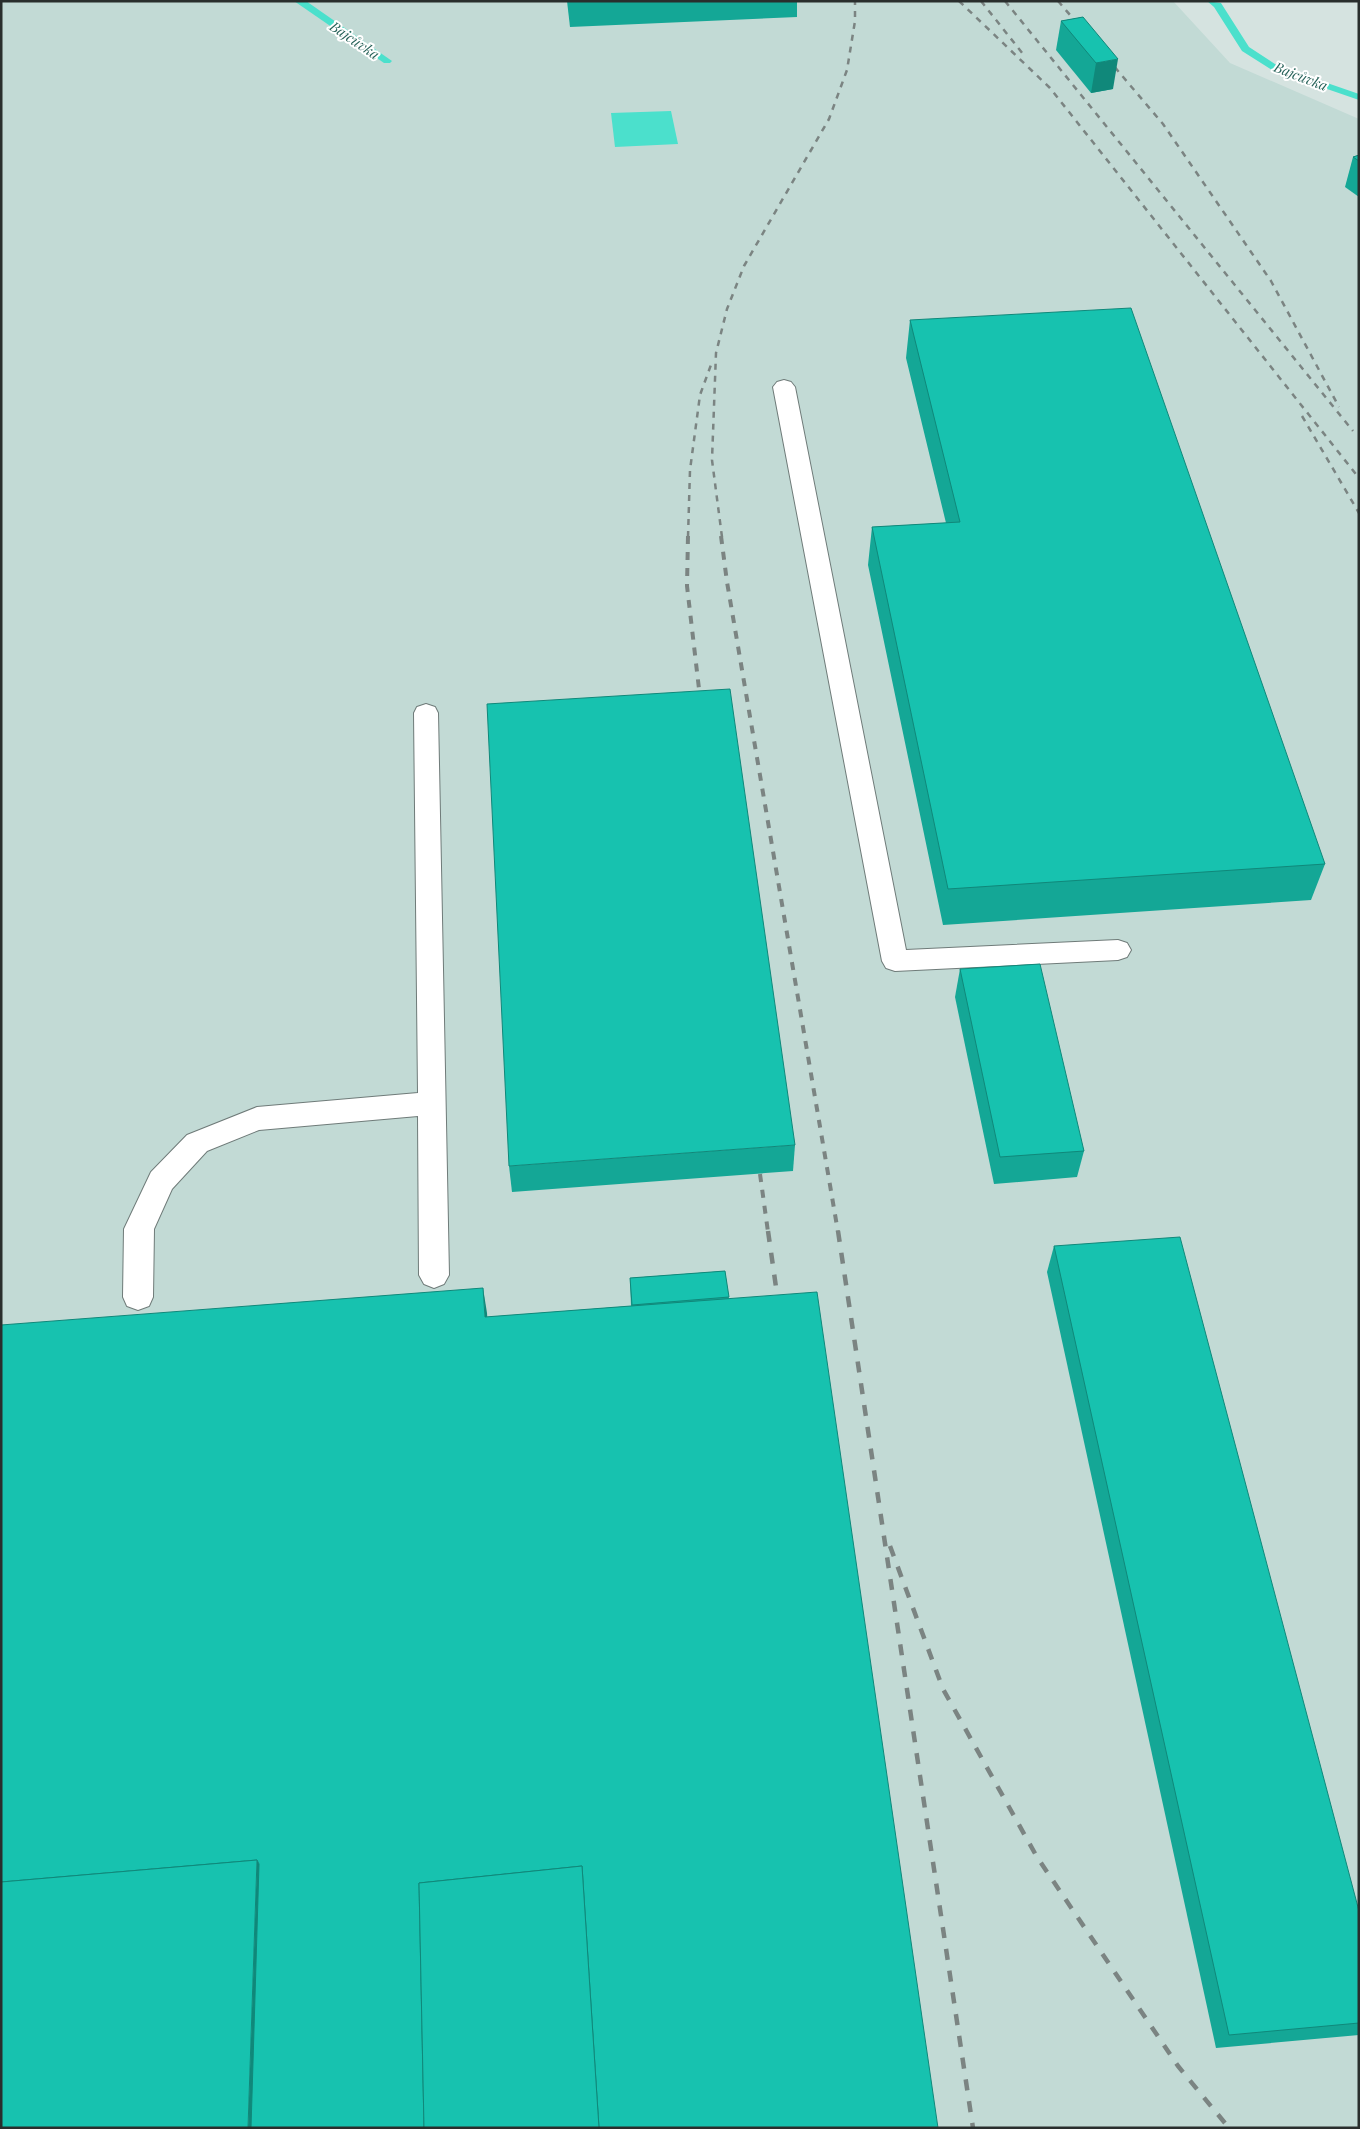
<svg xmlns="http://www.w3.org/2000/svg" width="1360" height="2129" font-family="'Playfair Display',serif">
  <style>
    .built { fill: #c2dad5 }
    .water { fill: #4be0cc }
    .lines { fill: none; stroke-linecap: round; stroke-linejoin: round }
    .stream { fill: #4be0cc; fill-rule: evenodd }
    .minor-casing { stroke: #6f7b79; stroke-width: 2 }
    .minor { fill: #fff; fill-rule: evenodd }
    .rail-far2 { stroke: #7b8482; stroke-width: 2.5; stroke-dasharray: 6 6; stroke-linecap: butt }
    .rail-far1 { stroke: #7b8482; stroke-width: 4; stroke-dasharray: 8 8; stroke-linecap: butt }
    .rail { stroke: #7b8482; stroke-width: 4.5; stroke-dasharray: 11 11; stroke-linecap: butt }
    .wall { fill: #14a796 }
    .shaded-wall { fill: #10887a }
    .building { fill: #17c2af; stroke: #10887a }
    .labels { text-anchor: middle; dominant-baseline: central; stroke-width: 4; stroke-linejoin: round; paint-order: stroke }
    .far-water-label { font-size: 14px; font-style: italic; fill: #276259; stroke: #fff }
  </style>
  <rect width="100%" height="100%" fill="#d5e3e0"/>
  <path class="built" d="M 1,1 L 1173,1 L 1230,63 L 1359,119 L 1359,2128 L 1,2128 Z"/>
  <path class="water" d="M 671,111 L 678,144 L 615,147 L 611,113 Z"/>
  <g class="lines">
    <g class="stream">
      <path d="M 294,1 L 306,1 L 392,61 L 390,63 L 384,63 Z"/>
      <path d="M 1207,1 L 1221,3 L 1249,47 L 1278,66 L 1359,94 L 1359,100 L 1272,70 L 1242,51 L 1214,7 Z"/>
    </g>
    <g class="minor-casing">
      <g id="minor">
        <path d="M 784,380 L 791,382 L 795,387 L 906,950 L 1118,940 L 1127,943 L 1131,950 L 1127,957 L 1118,960 L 895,971 L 886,968 L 882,961 L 773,387 L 777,382 Z"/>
        <path d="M 426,704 L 435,707 L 438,713 L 449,1275 L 444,1284 L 434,1288 L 424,1284 L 419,1275 L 418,1116 L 259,1130 L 207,1151 L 172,1189 L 154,1229 L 153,1297 L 149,1306 L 138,1310 L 127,1306 L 123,1297 L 124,1229 L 151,1172 L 187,1135 L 257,1107 L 418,1093 L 414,713 L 417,707 Z"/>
      </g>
    </g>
    <use href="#minor" class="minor"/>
    <g class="rail-far2">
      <path d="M 959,1 L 1050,88 L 1359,478"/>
      <path d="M 981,1 L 1023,54"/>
      <path d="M 1005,1 L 1353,431"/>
      <path d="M 1058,1 L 1083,30"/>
      <path d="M 1107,58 L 1163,124 L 1271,281 L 1339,407"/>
      <path d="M 1302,416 L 1359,513"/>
      <path d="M 688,537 L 690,470 L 700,395 L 712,362"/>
      <path d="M 722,537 L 712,460 L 716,353 L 727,309 L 744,266 L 829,119 L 847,70 L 855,21 L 855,1"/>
    </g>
    <g class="rail-far1">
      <path d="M 688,536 L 687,586 L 701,706"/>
      <path d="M 721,536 L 727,582 L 838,1232"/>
      <path d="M 760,1174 L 768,1232"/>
    </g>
    <g class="rail">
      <path d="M 768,1231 L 779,1308"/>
      <path d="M 838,1231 L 973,2128"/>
      <path d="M 890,1546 L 943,1689 L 1037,1857 L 1178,2066 L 1229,2128"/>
    </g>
  </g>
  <g class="wall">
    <path d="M 567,1 L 797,1 L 797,17 L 570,27 Z"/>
    <path d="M 1083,17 L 1113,89 L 1091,93 L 1056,50 L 1061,21 Z"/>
    <path d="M 1359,155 L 1359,197 L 1345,187 L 1353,157 Z"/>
    <path d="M 910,320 L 1325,864 L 1311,900 L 943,925 L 868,565 L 872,527 L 946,523 L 906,358 Z"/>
    <path d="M 960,969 L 1084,1151 L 1077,1177 L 994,1184 L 955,997 Z"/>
    <path d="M 795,1145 L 793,1171 L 512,1192 L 509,1166 Z"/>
    <path d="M 1054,1246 L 1359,1911 L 1359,2035 L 1216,2048 L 1047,1272 Z"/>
    <path d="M 725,1271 L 729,1299 L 1,2128 L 487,1313 L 487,1317 L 631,1306 L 630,1278 Z"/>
  </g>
  <g class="shaded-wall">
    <path d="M 1118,59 L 1113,89 L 1091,93 L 1096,63 Z"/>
    <path d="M 483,1288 L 487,1313 L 489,1342 L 485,1317 Z"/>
    <path d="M 257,1860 L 269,1881 L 261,2128 L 248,2128 Z"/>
  </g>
  <g class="building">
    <path d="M 1083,17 L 1118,59 L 1096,63 L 1061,21 Z"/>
    <path d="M 1359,155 L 1359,161 L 1353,157 Z"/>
    <path d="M 1131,308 L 1325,864 L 948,889 L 872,527 L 960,522 L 910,320 Z"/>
    <path d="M 730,689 L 795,1145 L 509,1166 L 487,704 Z"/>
    <path d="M 1040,964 L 1084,1151 L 1000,1157 L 960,969 Z"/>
    <path d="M 1180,1237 L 1359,1911 L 1359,2023 L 1229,2035 L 1054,1246 Z"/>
    <path d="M 725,1271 L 729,1297 L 632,1305 L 630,1278 Z"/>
    <path d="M 483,1288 L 485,1317 L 817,1292 L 938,2128 L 599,2128 L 582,1866 L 419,1883 L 424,2128 L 251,2128 L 259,1864 L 257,1860 L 1,1882 L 1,1325 Z"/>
    <path d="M 257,1860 L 248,2128 L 1,2128 L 1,1882 Z"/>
    <path d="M 582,1866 L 599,2128 L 424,2128 L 419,1883 Z"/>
  </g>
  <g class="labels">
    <g class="far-water-label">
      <text transform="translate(355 40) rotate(34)">Bajcůvka</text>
      <text transform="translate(1301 76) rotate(21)">Bajcůvka</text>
    </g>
  </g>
  <rect width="1360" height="2129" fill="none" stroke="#292e2d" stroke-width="5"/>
</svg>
